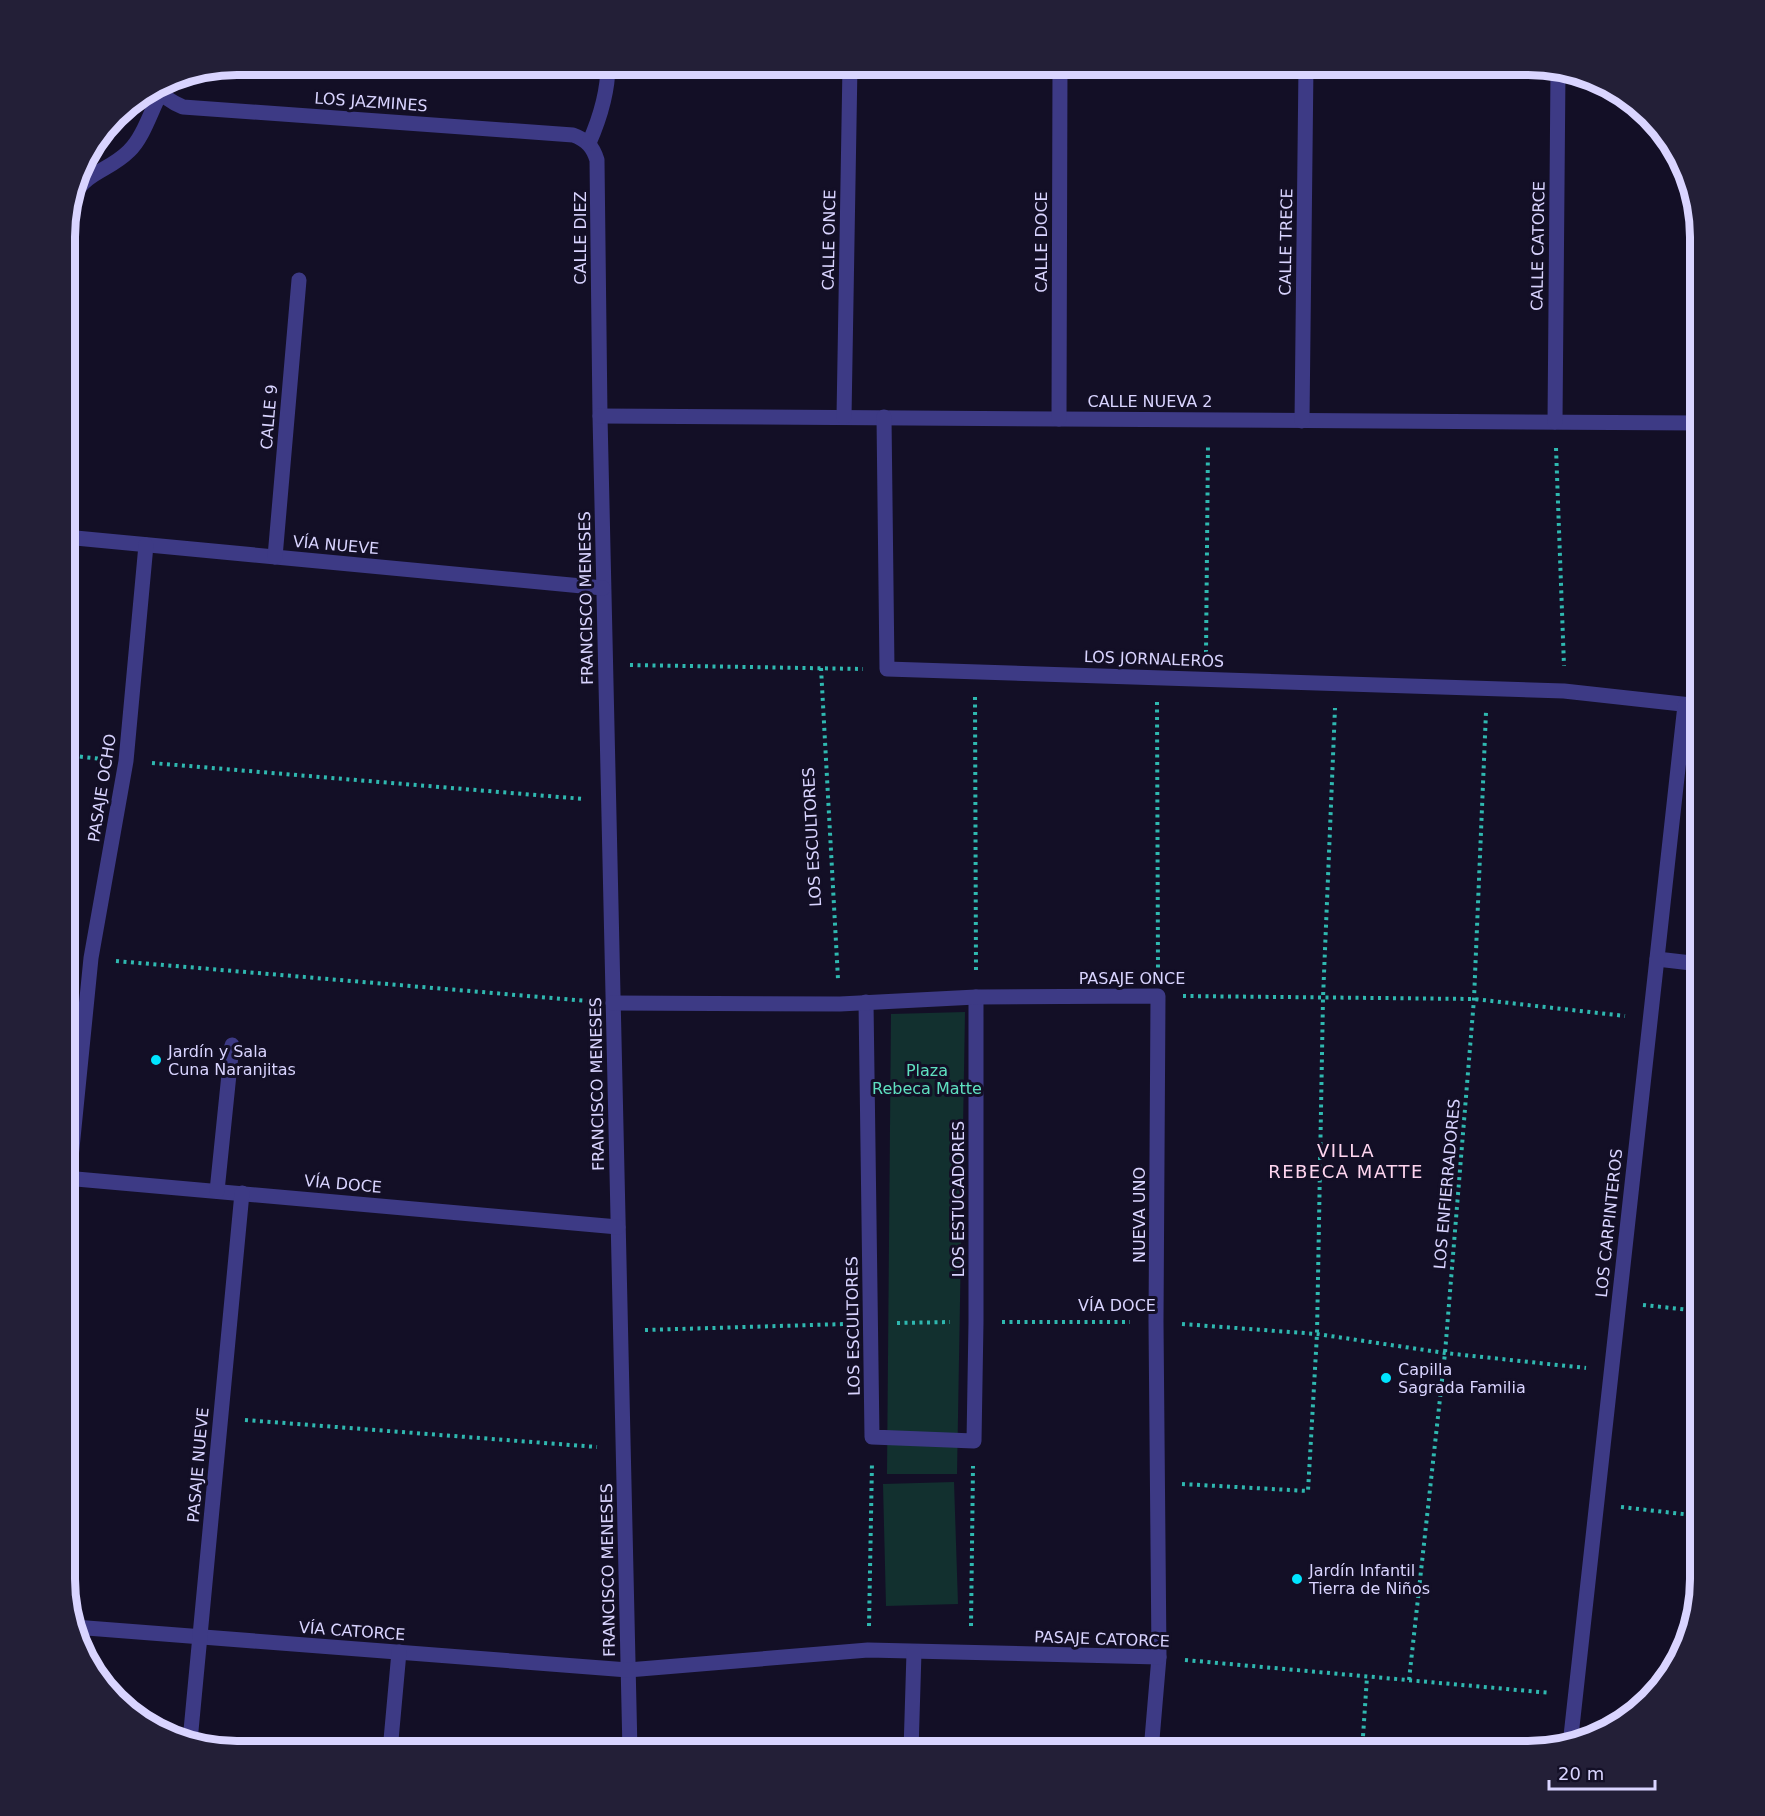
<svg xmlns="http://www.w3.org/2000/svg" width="1765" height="1816" font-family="'DejaVu Sans',sans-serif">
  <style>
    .grass { fill: url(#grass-dots) }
    .park { fill: #12302f }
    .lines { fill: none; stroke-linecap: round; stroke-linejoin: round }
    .path { stroke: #2fb8b0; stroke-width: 4; stroke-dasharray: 3 4.5; stroke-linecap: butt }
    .minor { stroke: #3d3a85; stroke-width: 15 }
    .poi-dot { fill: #00e5ff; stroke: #130f26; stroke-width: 2 }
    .labels { text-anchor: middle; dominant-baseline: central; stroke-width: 6; stroke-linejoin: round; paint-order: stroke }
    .street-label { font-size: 16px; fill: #d9d4ff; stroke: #130f26 }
    .poi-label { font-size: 16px; fill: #d9d4ff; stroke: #130f26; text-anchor: start }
    .park-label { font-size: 16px; fill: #5fe0c0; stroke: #130f26 }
    .neighbourhood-label { font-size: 18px; letter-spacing: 1.5px; fill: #ffd6f0; stroke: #130f26 }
    .rim { fill: none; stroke: #d9d4ff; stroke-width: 8 }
  </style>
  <defs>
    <pattern id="grass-dots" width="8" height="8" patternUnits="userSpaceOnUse" patternTransform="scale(1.5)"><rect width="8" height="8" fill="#12302f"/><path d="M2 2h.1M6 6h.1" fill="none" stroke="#344d4e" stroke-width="1.8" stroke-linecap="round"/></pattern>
  </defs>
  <rect width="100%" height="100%" fill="#130f26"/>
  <path class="grass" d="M 465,65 L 576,65 L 575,73 Z"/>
  <g class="park">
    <path d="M 965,1012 L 957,1474 L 887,1474 L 891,1014 Z"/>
    <path d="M 954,1482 L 958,1604 L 886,1606 L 883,1484 Z"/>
  </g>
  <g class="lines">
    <g class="path">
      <path d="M 1556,448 L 1564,666"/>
      <path d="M 1206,653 L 1208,444"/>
      <path d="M 630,665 L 863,669"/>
      <path d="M 821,668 L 838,979"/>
      <path d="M 975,697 L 976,972"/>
      <path d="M 1157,702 L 1158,971"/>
      <path d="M 65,755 L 102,759"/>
      <path d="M 152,763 L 584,799"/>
      <path d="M 116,961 L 587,1001"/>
      <path d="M 1183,996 L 1474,999 L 1625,1016"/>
      <path d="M 1643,1305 L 1700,1311"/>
      <path d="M 1002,1322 L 1130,1322"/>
      <path d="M 897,1323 L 950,1322"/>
      <path d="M 1182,1324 L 1317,1334 L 1445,1353 L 1586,1368"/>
      <path d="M 645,1330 L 845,1324"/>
      <path d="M 245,1420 L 597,1447"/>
      <path d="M 1182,1484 L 1308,1491 L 1317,1334 L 1323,998 L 1335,708"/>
      <path d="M 1621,1507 L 1700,1516"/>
      <path d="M 869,1626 L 872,1462"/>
      <path d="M 971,1626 L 973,1466"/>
      <path d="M 1185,1660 L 1551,1693"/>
      <path d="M 1409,1680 L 1445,1353 L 1474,999 L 1486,712"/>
      <path d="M 1362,1751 L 1367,1677"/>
    </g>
    <g class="minor">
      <path d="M 155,87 C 163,97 171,102 183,107 L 573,135 C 587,140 593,147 597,160 L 600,416 L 630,1751"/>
      <path d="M 589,143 C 600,118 608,93 608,65"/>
      <path d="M 72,197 C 89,170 109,171 129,151 C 143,138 151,111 160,94"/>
      <path d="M 65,251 L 68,213"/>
      <path d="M 600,416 L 1700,423"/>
      <path d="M 844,417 L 850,65"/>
      <path d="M 884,417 L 887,669 L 1564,691 L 1700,706"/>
      <path d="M 1059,419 L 1060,65"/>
      <path d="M 1302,421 L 1306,65"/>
      <path d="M 1555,422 L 1558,70"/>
      <path d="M 65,537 L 603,588"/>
      <path d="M 275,557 L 299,280"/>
      <path d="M 1657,959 L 1700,964"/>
      <path d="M 866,1002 L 872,1437 L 974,1441 L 976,1322 L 976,997"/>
      <path d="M 613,1003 L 840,1004 L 976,997 L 1158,996 L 1156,1322 L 1159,1657 L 1151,1751"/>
      <path d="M 65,1178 L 618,1227"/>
      <path d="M 69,1178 L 91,958 L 126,761 L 146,545"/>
      <path d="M 217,1191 L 232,1045"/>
      <path d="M 74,1627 L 628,1670 L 868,1650 L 1159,1657"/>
      <path d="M 190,1741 L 242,1193"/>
      <path d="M 1570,1745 L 1685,705"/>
      <path d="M 390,1751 L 399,1652"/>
      <path d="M 911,1751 L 914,1652"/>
    </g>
  </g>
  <g class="poi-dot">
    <circle cx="156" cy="1060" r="6"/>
    <circle cx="1386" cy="1378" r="6"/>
    <circle cx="1297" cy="1579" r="6"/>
  </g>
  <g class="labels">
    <g class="street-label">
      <text transform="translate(371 102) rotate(4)">LOS JAZMINES</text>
      <text transform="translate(580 238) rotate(-90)">CALLE DIEZ</text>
      <text transform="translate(829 240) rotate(-89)">CALLE ONCE</text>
      <text transform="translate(1041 242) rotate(-90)">CALLE DOCE</text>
      <text transform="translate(1286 242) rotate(-89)">CALLE TRECE</text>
      <text transform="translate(1538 246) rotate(-89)">CALLE CATORCE</text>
      <text x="1150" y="401">CALLE NUEVA 2</text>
      <text transform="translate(269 417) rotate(-85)">CALLE 9</text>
      <text transform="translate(336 545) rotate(5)">VÍA NUEVE</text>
      <text transform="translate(586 598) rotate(-91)">FRANCISCO MENESES</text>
      <text transform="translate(1154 659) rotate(2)">LOS JORNALEROS</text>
      <text transform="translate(102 788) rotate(-81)">PASAJE OCHO</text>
      <text transform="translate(812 837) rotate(-93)">LOS ESCULTORES</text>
      <text x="1132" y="978">PASAJE ONCE</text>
      <text transform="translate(597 1084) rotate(-91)">FRANCISCO MENESES</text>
      <text transform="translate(343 1184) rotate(5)">VÍA DOCE</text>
      <text transform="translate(1447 1184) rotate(-85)">LOS ENFIERRADORES</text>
      <text transform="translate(958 1199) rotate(-90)">LOS ESTUCADORES</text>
      <text transform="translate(1139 1215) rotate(-90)">NUEVA UNO</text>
      <text transform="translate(1609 1223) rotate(-84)">LOS CARPINTEROS</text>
      <text x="1117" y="1305">VÍA DOCE</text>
      <text transform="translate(853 1326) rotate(-91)">LOS ESCULTORES</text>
      <text transform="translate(198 1465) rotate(-85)">PASAJE NUEVE</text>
      <text transform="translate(608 1570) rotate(-91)">FRANCISCO MENESES</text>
      <text transform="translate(352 1631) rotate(4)">VÍA CATORCE</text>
      <text transform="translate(1102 1639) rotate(2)">PASAJE CATORCE</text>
    </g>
    <g class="poi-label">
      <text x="168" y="1051">Jardín y Sala<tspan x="168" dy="18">Cuna Naranjitas</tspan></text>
      <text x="1398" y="1369">Capilla<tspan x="1398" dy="18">Sagrada Familia</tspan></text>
      <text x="1309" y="1570">Jardín Infantil<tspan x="1309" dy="18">Tierra de Niños</tspan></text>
    </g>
    <g class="park-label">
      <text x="927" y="1070">Plaza<tspan x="927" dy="18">Rebeca Matte</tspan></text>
    </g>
    <g class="neighbourhood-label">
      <text x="1346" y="1150">VILLA<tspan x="1346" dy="21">REBECA MATTE</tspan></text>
    </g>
  </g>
  <path d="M0 0H1765V1816H0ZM237 75H1528A162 162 0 0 1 1690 237V1579A162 162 0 0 1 1528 1741H237A162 162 0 0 1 75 1579V237A162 162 0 0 1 237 75Z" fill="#231f37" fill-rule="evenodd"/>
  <path class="rim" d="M237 75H1528A162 162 0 0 1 1690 237V1579A162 162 0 0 1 1528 1741H237A162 162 0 0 1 75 1579V237A162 162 0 0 1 237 75Z"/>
  <path d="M1549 1780v9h106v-9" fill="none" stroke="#d9d4ff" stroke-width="3"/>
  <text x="1558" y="1780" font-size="18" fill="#d9d4ff" stroke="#130f26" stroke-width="4.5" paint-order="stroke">20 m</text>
</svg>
